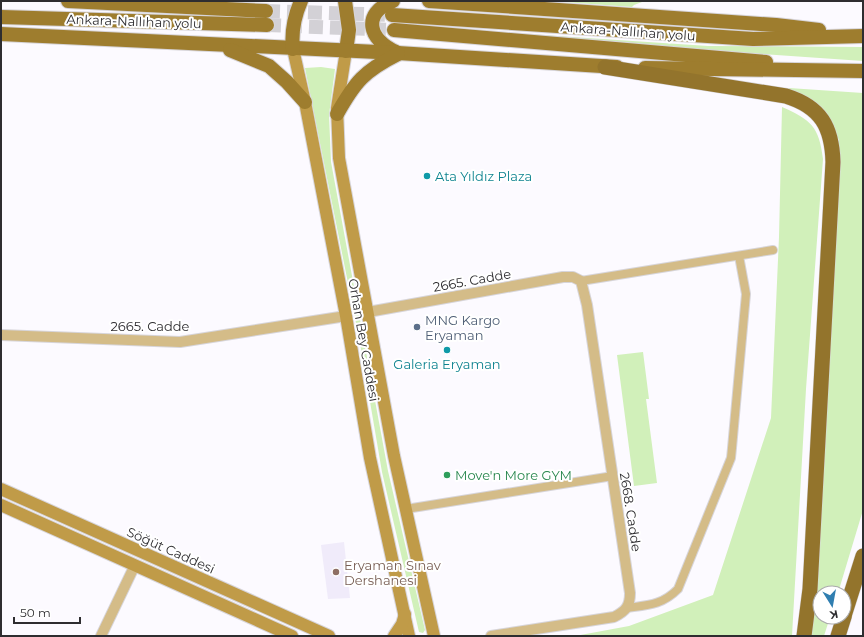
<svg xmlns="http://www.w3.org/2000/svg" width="864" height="637" font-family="Montserrat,sans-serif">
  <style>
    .built { fill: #f0ebfa }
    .green { fill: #d1f0ba }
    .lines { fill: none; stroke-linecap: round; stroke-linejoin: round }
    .trunk-tunnel { stroke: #d3d1d6; stroke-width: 14; stroke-dasharray: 14 7; stroke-linecap: butt }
    .minor-casing { stroke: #d7d5da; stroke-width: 10 }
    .tertiary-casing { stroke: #d7d5da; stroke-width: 12 }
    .secondary-casing { stroke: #d7d5da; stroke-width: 14 }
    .trunk-casing { stroke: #d7d5da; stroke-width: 16 }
    .motorway-casing { stroke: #d7d5da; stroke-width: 16 }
    .minor { stroke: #d4bc88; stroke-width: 8 }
    .tertiary { stroke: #d4bc88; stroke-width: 10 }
    .secondary { stroke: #c09b48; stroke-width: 12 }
    .trunk { stroke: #9e7d2e; stroke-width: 14 }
    .motorway { stroke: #93742c; stroke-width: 15 }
    .culture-dot { fill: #0f9aa8; stroke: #fff; stroke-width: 1.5 }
    .service-dot { fill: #5c6f8a; stroke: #fff; stroke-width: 1.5 }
    .leisure-dot { fill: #2e9e5b; stroke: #fff; stroke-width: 1.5 }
    .education-dot { fill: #8d6e63; stroke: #fff; stroke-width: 1.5 }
    .labels { text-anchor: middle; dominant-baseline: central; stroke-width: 4; stroke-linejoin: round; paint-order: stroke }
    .street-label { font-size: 13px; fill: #2e2d30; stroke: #fff }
    .culture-label { font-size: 13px; fill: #0d838f; stroke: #fff; text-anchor: start }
    .service-label { font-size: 13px; fill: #4e5e75; stroke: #fff; text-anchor: start }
    .leisure-label { font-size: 13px; fill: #27864d; stroke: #fff; text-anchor: start }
    .education-label { font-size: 13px; fill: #785e54; stroke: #fff; text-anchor: start }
  </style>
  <rect width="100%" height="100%" fill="#fcfaff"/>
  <path class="built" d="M 344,542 L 350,598 L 328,599 L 321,545 Z"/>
  <g class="green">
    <path d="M 551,1 L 642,1 L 642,2 L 634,5 L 632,7 Z"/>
    <path d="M 393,25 L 708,46 L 863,47 L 863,61 L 393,29 Z"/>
    <path d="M 321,67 L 335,69 L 329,115 L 331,162 L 388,471 L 425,630 L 423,633 L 419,632 L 382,472 L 360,343 L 305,68 Z"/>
    <path d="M 789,88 L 863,93 L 863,510 L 838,593 L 820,593 L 820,617 L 830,617 L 824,636 L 811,636 L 828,372 L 839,140 L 830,123 L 789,92 Z"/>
    <path d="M 782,107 C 811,120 819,126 823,159 L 806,389 L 792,636 L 575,636 L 629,626 L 713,595 L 771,418 L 779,237 Z"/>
    <path d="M 643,352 L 649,399 L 646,399 L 657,483 L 634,486 L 617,355 Z"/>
  </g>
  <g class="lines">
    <g class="trunk-tunnel">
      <path d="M 266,11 L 392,15"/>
      <path d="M 267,25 L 394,30"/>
    </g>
    <g class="minor-casing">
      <g id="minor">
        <path d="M 581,281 L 773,250"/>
        <path d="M 406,509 L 613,476"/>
        <path d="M 627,608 C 649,605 662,605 678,589 L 731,458 L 732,448 L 746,294 L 739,256"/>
      </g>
    </g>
    <g class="tertiary-casing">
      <g id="tertiary">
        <path d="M 368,312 L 563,277 L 573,277 L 581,281 L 587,305 L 630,593 C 630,606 626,611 614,617 L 491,636"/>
        <path d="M 1,335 L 180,342 L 346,316"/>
        <path d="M 101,636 L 135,565"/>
      </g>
    </g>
    <g class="secondary-casing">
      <g id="secondary">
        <path d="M 293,49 L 305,102 L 346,316 L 370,458 L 409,636"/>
        <path d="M 346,51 L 337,108 L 339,158 L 394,456 L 434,636"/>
        <path d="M 1,489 L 329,636"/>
        <path d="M 1,505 L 292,636"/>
        <path d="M 394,636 L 402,624 L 405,614"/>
      </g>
    </g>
    <g class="trunk-casing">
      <g id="trunk">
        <path d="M 68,1 L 266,11"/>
        <path d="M 345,1 L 349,30 L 346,51"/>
        <path d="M 393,1 C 361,14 369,40 396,52"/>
        <path d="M 429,1 L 776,25 L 819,30"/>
        <path d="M 392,15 L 753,39 L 863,36"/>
        <path d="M 1,17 L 267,25"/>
        <path d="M 394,30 L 766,62"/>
        <path d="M 1,34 L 398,53 L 617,67"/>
        <path d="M 293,49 C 291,31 294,17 301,1"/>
        <path d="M 230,50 L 269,66 L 287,82 L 305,102"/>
        <path d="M 645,68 L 863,71"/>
        <path d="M 337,114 C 355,82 364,71 398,54"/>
      </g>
    </g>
    <g class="motorway-casing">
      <g id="motorway">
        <path d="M 605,67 L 786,96 C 821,107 832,127 833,162 L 810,589 L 804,636"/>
        <path d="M 844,616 L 863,556"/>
        <path d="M 838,636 L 844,617"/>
      </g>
    </g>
    <use href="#minor" class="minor"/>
    <use href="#tertiary" class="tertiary"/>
    <use href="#secondary" class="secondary"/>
    <use href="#trunk" class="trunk"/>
    <use href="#motorway" class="motorway"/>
  </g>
  <g class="culture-dot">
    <circle cx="427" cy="176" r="4"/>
    <circle cx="447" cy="350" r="4"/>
  </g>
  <circle class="service-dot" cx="417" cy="327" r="4"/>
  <circle class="leisure-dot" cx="447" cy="475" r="4"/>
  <circle class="education-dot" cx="336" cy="572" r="4"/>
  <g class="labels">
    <g class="street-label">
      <text transform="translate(134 21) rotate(2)">Ankara-Nallıhan yolu</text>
      <text transform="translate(628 31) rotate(4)">Ankara-Nallıhan yolu</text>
      <text transform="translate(472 280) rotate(-10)">2665. Cadde</text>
      <text x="150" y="326">2665. Cadde</text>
      <text transform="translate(364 340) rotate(80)">Orhan Bey Caddesi</text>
      <text transform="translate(631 512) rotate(81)">2668. Cadde</text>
      <text transform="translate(171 550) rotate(24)">Söğüt Caddesi</text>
    </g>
    <g class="culture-label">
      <text x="435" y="176">Ata Yıldız Plaza</text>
      <text x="447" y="364" text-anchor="middle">Galeria Eryaman</text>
    </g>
    <g class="service-label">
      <text x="425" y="320">MNG Kargo<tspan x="425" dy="15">Eryaman</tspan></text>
    </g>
    <g class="leisure-label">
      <text x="455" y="475">Move'n More GYM</text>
    </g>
    <g class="education-label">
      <text x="344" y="565">Eryaman Sınav<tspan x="344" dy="15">Dershanesi</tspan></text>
    </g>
  </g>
  <rect width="864" height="637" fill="none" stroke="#2e2d30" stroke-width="4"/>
  <g transform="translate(832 605) rotate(169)"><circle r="19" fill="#ffffff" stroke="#ababac"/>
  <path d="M0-3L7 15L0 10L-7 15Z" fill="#307eb0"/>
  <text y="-6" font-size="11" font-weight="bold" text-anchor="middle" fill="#2e2d30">K</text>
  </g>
  <path d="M14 617v6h66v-6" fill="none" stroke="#2e2d30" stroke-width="2"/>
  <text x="20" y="617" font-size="12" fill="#2e2d30" stroke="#ffffff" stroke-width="3" paint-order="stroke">50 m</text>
</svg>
